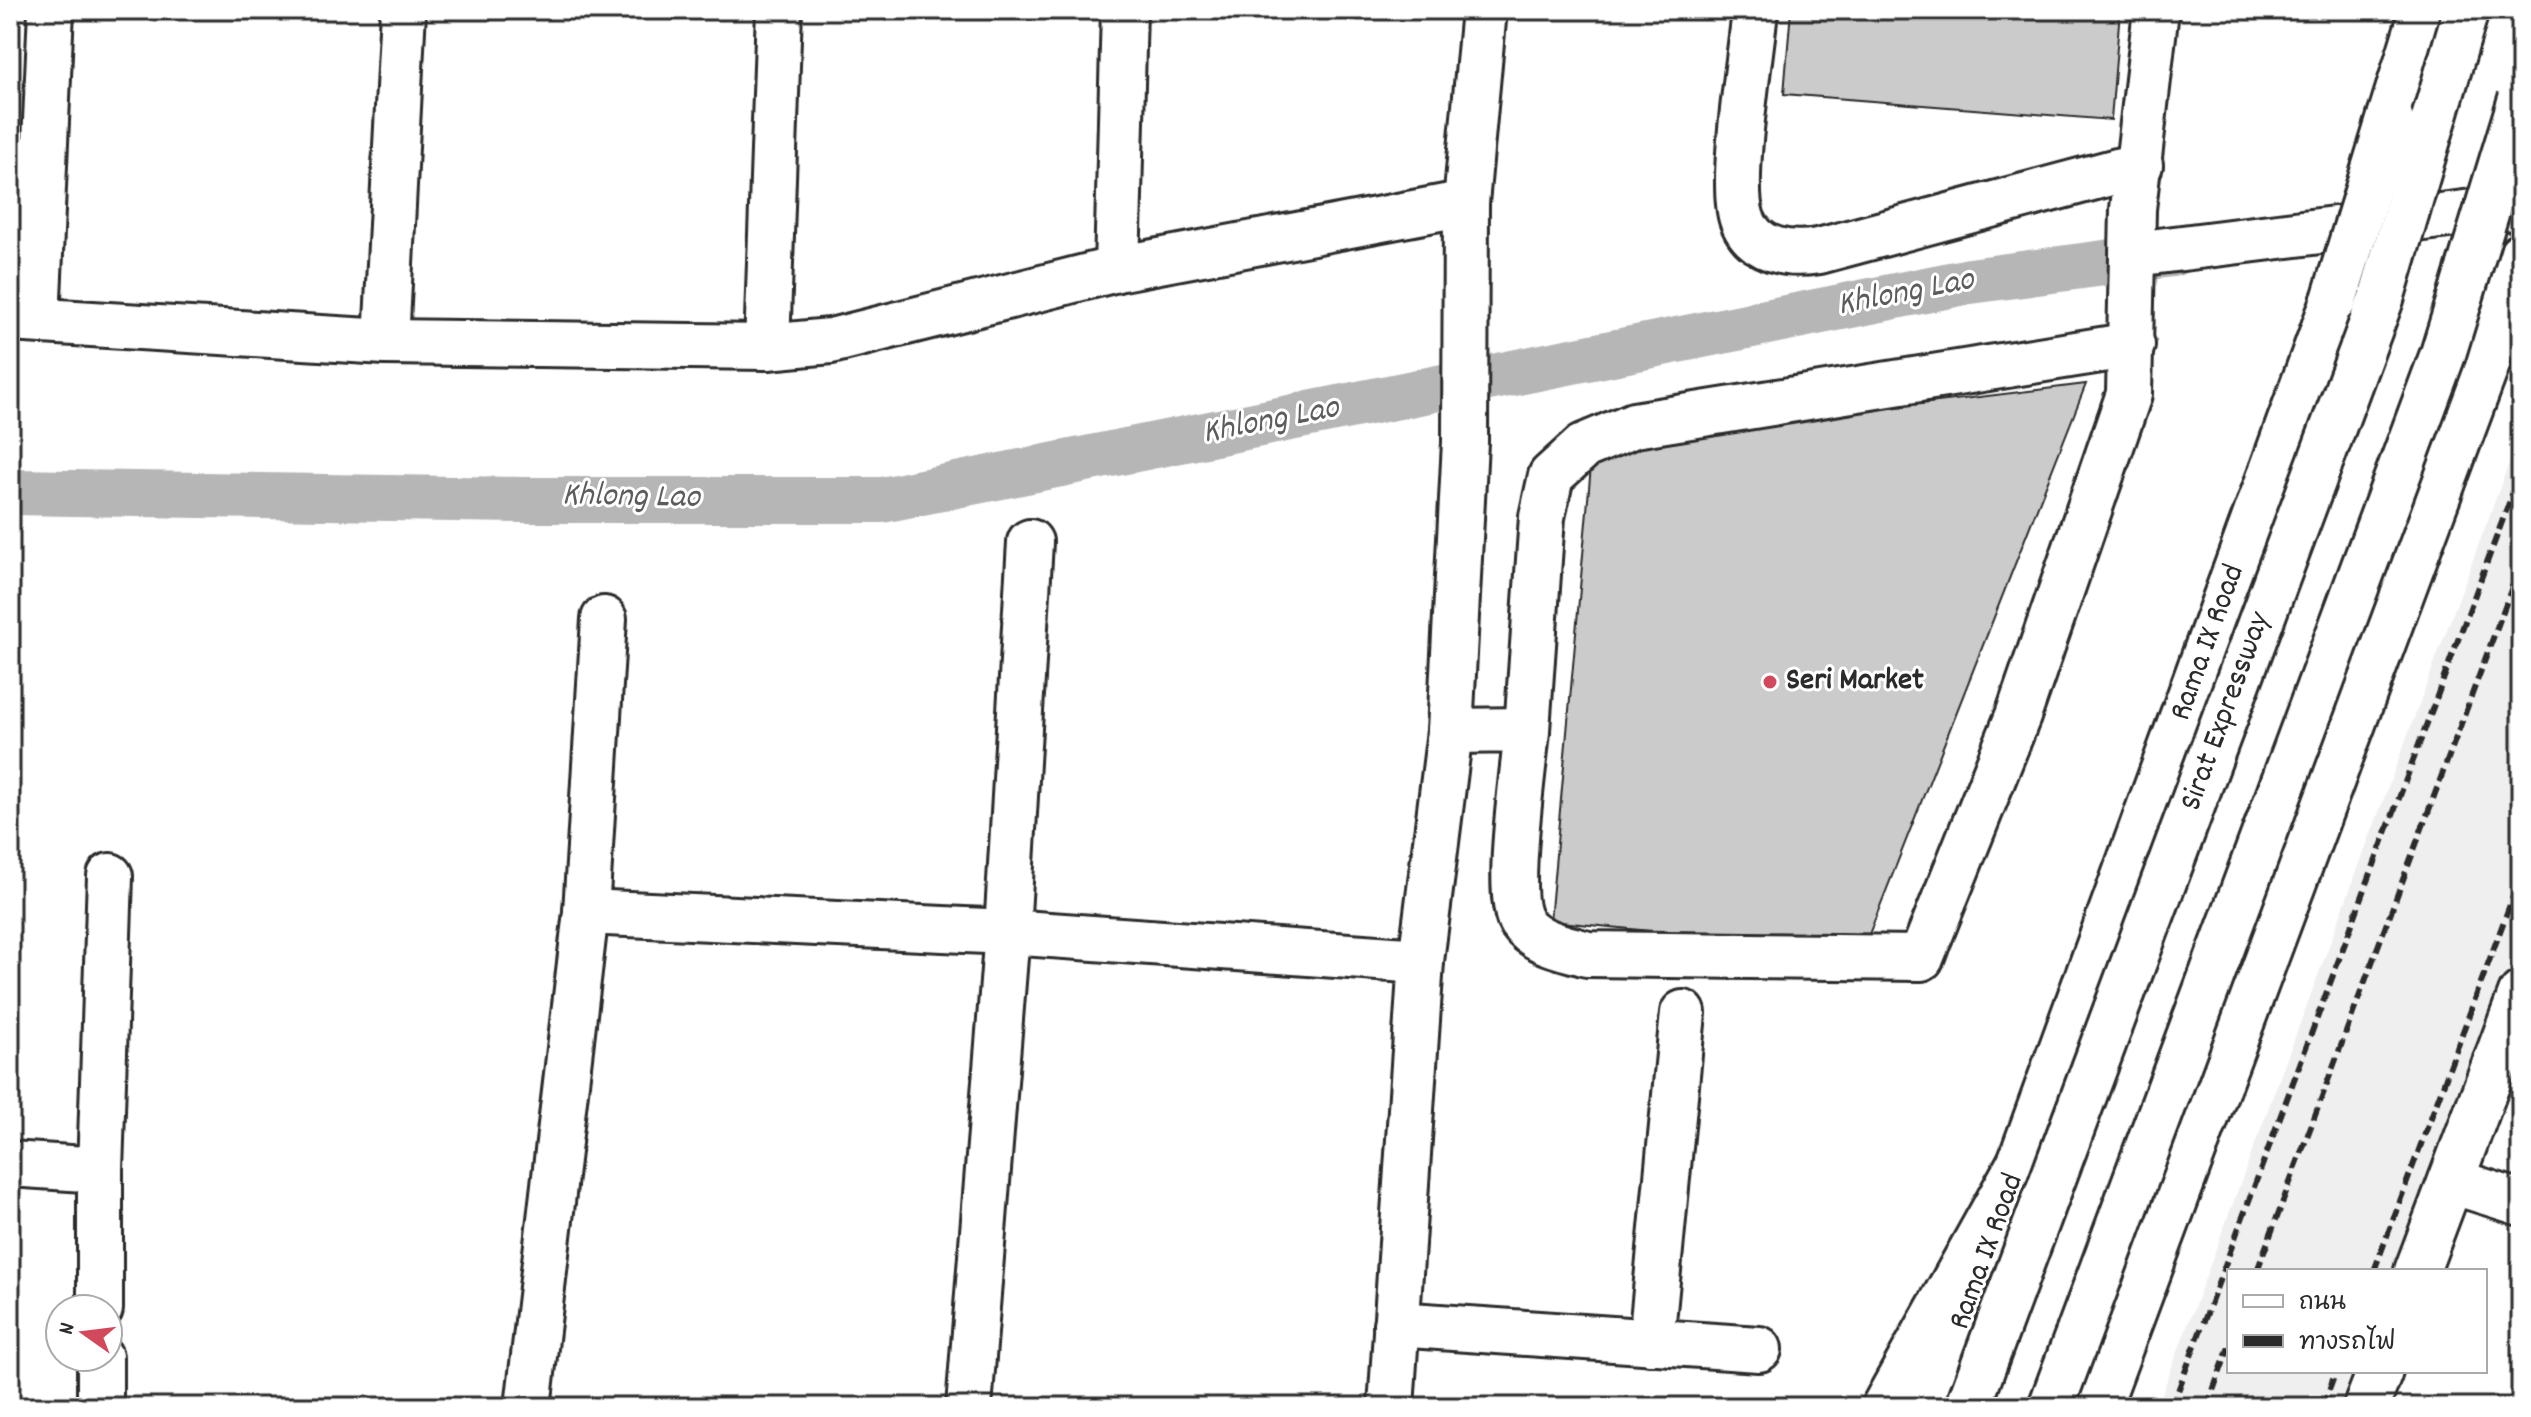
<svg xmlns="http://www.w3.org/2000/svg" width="2531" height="1417" font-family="Dekko,'Playpen Sans Thai',sans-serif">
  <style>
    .built { fill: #efefef }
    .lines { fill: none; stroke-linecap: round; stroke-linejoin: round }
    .canal { stroke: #b6b6b6; stroke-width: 46 }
    .building { fill: #cbcbcb; stroke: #2b2b2b; stroke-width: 2 }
    .minor-casing { stroke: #2b2b2b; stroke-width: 50 }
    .major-casing { stroke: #2b2b2b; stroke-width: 50 }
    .highway-casing { stroke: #2b2b2b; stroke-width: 50 }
    .minor { stroke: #fff; stroke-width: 44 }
    .major { stroke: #fff; stroke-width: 44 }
    .highway { stroke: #fff; stroke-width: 44 }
    .rail { stroke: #2b2b2b; stroke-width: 6; stroke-dasharray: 12 6; stroke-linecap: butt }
    .major-bridge-casing { stroke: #2b2b2b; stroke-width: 50; stroke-linecap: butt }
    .highway-bridge-casing { stroke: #2b2b2b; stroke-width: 50; stroke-linecap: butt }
    .major-bridge { stroke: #fff; stroke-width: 44 }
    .highway-bridge { stroke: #fff; stroke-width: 44 }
    .poi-dot { fill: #d1495b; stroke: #fff; stroke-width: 3 }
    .labels { text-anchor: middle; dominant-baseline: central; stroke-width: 6; stroke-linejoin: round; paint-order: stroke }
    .street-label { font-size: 32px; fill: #2b2b2b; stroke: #fff }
    .poi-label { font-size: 32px; font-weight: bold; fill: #2b2b2b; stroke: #fff; text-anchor: start }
    .water-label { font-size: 34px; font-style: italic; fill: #5c5c5c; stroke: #fff }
  </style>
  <rect width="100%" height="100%" fill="#fff"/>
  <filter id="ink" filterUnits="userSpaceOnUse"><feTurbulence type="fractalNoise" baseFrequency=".0125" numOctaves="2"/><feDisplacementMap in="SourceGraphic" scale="16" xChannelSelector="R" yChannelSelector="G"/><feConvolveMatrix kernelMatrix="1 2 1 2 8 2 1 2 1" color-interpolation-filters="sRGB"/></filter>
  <g filter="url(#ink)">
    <path class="built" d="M 2521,431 L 2521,1031 L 2430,1271 L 2229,1271 L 2229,1371 L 2393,1371 L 2379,1407 L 2157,1407 Z"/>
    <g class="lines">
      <path class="canal" d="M 10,492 L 523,500 L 882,500 L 1970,281 L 2172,254"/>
    </g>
    <g class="building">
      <path d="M 1791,10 L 2120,10 L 2111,120 L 1784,94 Z"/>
      <path d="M 2086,384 L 1862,952 L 1550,921 L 1593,444 Z"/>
    </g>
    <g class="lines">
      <g class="minor-casing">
        <g id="minor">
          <path d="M 1755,10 C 1751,55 1729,182 1742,219 C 1754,252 1790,256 1819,251 L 2140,165"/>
          <path d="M 2134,254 L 2521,206"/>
          <path d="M 1117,269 L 1124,10"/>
          <path d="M 10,319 L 386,342 L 767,347 L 831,341 L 1117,269 L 1466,203"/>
          <path d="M 37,320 L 51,10"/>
          <path d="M 386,342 L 403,10"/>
          <path d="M 767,347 L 779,10"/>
          <path d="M 1527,730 L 1542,517 L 1551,476 L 1584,446 L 1634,425 L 2132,345"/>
          <path d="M 1450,731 L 1527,730 C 1524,768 1504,894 1521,922 C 1535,943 1565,947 1587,954 L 1921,958 L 2018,716 L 2129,394 L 2133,209 L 2156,10"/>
          <path d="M 586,912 L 1007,932 L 1421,961"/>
          <path d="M 10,1164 L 100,1170"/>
          <path d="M 2451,1181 L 2521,1203"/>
          <path d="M 2417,1271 L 2521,994"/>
          <path d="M 100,1309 L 100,1170 L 110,876"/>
          <path d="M 1396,1324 L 1759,1349"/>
          <path d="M 1651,1342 L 1683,1013"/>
          <path d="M 100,1357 L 100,1407"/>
          <path d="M 528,1407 L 586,912 L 604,619"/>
          <path d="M 969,1407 L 1007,932 L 1030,542"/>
          <path d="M 1391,1407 L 1421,961 L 1450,731 L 1465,442 L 1466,203 L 1484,10"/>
          <path d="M 2366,1407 L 2380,1371"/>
        </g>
      </g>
      <g class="major-casing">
        <g id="major">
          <path d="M 2390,117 L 2423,10"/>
          <path d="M 1931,1407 L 2334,300"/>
          <path d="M 2098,1407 L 2486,367 L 2521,256"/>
        </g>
      </g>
      <g class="highway-casing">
        <path id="highway" d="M 1884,1407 L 2022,1159"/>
      </g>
      <use href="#minor" class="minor"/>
      <use href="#major" class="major"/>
      <use href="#highway" class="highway"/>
      <g class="rail">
        <path d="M 2257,1271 L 2521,563"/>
        <path d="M 2374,1271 L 2521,875"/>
        <path d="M 2172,1407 L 2521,471"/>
        <path d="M 2207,1407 L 2229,1347"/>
        <path d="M 2323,1407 L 2336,1371"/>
      </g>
      <g class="major-bridge-casing">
        <path id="major-bridge" d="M 2334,300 L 2390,117"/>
      </g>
      <g class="highway-bridge-casing">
        <g id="highway-bridge">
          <path d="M 1968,1407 L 2381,299 L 2466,10"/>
          <path d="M 2051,1407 L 2443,354 L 2521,99"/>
        </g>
      </g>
      <use href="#major-bridge" class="major-bridge"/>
      <use href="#highway-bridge" class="highway-bridge"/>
    </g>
  </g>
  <circle class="poi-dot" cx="1770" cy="682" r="8"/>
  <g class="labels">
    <g class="street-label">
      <text transform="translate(2209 643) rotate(-70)">Rama IX Road</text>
      <text transform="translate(2227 712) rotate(-70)">Sirat Expressway</text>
      <text transform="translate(1988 1252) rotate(-70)">Rama IX Road</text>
    </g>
    <g class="poi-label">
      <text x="1786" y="682">Seri Market</text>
    </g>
    <g class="water-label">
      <text transform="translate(1906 294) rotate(-11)">Khlong Lao</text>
      <text transform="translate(1271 422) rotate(-11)">Khlong Lao</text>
      <text transform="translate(631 498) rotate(1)">Khlong Lao</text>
    </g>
  </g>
  <rect width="2531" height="1417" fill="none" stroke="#fff" stroke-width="40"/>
  <rect x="20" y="20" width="2491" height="1377" fill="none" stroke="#2b2b2b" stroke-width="3" filter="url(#ink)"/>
  <rect x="2227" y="1269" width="260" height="104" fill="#ffffff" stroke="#aaaaaa" stroke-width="2"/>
  <rect x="2243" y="1295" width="40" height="12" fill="#ffffff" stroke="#aaaaaa" stroke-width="2"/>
  <text x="2299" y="1309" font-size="24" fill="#2b2b2b">ถนน</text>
  <rect x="2243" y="1335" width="40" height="12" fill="#2b2b2b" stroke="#aaaaaa" stroke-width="2"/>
  <text x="2299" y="1349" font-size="24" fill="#2b2b2b">ทางรถไฟ</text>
  <g transform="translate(84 1333) rotate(284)"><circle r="38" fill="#ffffff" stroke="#aaaaaa" stroke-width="2"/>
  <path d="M0-6L14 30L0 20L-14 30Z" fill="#d1495b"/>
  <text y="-12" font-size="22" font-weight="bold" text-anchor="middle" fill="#2b2b2b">N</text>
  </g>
</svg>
